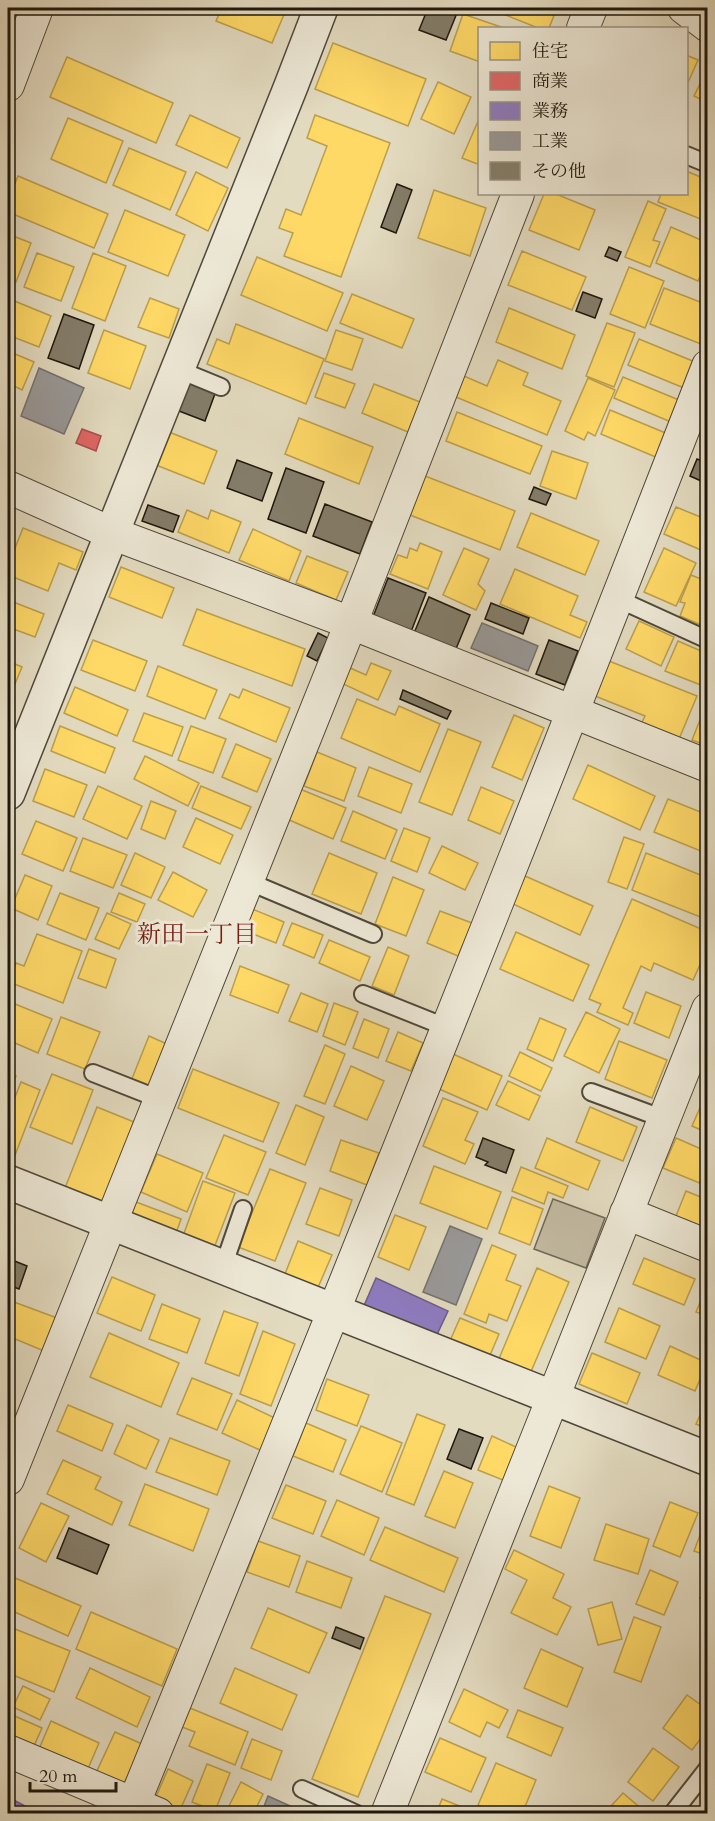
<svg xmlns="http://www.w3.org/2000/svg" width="715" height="1821" font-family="Cardo,'Noto Serif JP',serif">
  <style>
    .green { fill: #c2baa2; stroke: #706858; stroke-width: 1.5 }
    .homes { fill: #ffd966; stroke: #bc9f4b; stroke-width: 1.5 }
    .shops { fill: #e06666; stroke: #a64e4b; stroke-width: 1.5 }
    .offices { fill: #8e7cc3; stroke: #6c5e8c; stroke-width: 1.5 }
    .industry { fill: #999; stroke: #74726f; stroke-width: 1.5 }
    .building { fill: #847d6a; stroke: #1e170d; stroke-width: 1.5 }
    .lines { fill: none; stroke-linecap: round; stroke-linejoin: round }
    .service-casing { stroke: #4f483a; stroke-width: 20 }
    .minor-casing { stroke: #4f483a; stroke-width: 34 }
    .tertiary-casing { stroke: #4f483a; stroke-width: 36 }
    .service { stroke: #ede8d6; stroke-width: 16 }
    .minor { stroke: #ede8d6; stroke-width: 32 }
    .tertiary { stroke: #ede8d6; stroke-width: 33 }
    .labels { text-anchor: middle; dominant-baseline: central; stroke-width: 6; stroke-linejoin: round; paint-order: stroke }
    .neighbourhood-label { font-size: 24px; fill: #7a1f14; stroke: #ede8d6 }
  </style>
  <rect width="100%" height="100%" fill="#e3dbc0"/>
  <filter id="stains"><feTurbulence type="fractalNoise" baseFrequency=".00333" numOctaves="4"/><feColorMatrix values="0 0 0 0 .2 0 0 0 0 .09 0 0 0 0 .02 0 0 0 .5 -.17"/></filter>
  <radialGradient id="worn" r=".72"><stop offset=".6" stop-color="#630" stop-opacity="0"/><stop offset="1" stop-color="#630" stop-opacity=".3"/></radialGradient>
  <path class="green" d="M 553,1199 L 605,1218 L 586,1268 L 534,1249 Z"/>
  <g class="homes">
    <path d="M 222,8 L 273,8 L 285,12 L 272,43 L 216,21 Z"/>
    <path d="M 488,8 L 557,8 L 549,28 L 538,28 Z"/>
    <path d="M 463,14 L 504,28 L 480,28 L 480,62 L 450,51 Z"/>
    <path d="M 333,43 L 426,79 L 408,126 L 315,89 Z"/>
    <path d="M 686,55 L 698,60 L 686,87 Z"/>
    <path d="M 67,57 L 173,103 L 156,143 L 50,97 Z"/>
    <path d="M 708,68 L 708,103 L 694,96 Z"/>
    <path d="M 438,82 L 471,97 L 454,134 L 421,119 Z"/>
    <path d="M 190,115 L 240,138 L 227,168 L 176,145 Z"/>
    <path d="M 315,115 L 390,143 L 341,277 L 284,256 L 293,233 L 279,228 L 286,209 L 301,215 L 327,146 L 307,138 Z"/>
    <path d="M 68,118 L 123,141 L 106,183 L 51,159 Z"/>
    <path d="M 479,119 L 480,119 L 480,165 L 462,158 Z"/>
    <path d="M 129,148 L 186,172 L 170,210 L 113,185 Z"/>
    <path d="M 686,171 L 708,180 L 708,222 L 658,202 L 661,194 L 686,194 Z"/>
    <path d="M 196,172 L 228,188 L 208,231 L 176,215 Z"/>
    <path d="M 18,176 L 108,214 L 94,248 L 8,212 L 8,201 Z"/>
    <path d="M 434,190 L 486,208 L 470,256 L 418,238 Z"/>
    <path d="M 544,194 L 556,194 L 595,210 L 579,250 L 529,230 Z"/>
    <path d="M 648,201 L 666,209 L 653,240 L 660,242 L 650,267 L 625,257 Z"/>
    <path d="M 125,210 L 185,235 L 168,276 L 108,252 Z"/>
    <path d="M 671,227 L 708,243 L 708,257 L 698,281 L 656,263 Z"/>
    <path d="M 8,234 L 31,243 L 16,282 L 8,279 Z"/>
    <path d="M 522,251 L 586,277 L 572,310 L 508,285 Z"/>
    <path d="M 37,253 L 74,267 L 61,301 L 24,287 Z"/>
    <path d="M 93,253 L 126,266 L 105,321 L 72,308 Z"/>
    <path d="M 257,257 L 343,293 L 327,331 L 241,295 Z"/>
    <path d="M 629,267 L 664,281 L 645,328 L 610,314 Z"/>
    <path d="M 664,288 L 708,305 L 708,326 L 701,344 L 650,324 Z"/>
    <path d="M 352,294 L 414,319 L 402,348 L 340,323 Z"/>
    <path d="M 150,298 L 179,309 L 169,338 L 138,327 Z"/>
    <path d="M 12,300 L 51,316 L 39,347 L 8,335 L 8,313 Z"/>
    <path d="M 509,308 L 575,335 L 562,369 L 496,342 Z"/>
    <path d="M 607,323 L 635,333 L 614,387 L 586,376 Z"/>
    <path d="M 236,324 L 324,359 L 306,404 L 207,364 L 217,339 L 229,344 Z"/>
    <path d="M 104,330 L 146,346 L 130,389 L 88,373 Z"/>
    <path d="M 336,330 L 363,339 L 352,370 L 325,361 Z"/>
    <path d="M 639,339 L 695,362 L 684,388 L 628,365 Z"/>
    <path d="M 8,351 L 34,362 L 22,390 L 8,383 Z"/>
    <path d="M 498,360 L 528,373 L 523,385 L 561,401 L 547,435 L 456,397 L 464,376 L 487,386 Z"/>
    <path d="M 324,373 L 355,384 L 345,408 L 315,397 Z"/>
    <path d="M 623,377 L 679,400 L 671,422 L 614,398 Z"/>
    <path d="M 588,378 L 615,390 L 595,436 L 588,432 L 584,440 L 565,431 Z"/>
    <path d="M 374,384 L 420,402 L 408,432 L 362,413 Z"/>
    <path d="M 610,410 L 668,434 L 658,458 L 601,434 Z"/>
    <path d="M 457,412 L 542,446 L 530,474 L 446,441 Z"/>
    <path d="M 299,418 L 373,447 L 359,484 L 285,454 Z"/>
    <path d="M 169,432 L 217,451 L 204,484 L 156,465 Z"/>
    <path d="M 552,451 L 588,463 L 576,499 L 540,486 Z"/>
    <path d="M 425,476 L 515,511 L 500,550 L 410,515 Z"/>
    <path d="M 676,507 L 708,520 L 708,553 L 664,534 Z"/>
    <path d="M 187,510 L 208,519 L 211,510 L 241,522 L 229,553 L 178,532 Z"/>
    <path d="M 531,513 L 599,541 L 585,575 L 517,547 Z"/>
    <path d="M 23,528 L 83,552 L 76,570 L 59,563 L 48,591 L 8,575 L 8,566 Z"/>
    <path d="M 253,529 L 301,551 L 289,581 L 239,560 Z"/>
    <path d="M 420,543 L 442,552 L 428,589 L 390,574 L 398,555 L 407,558 L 410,548 L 417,551 Z"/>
    <path d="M 464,548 L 489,559 L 478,584 L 485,591 L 476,610 L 443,595 Z"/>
    <path d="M 664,548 L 696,563 L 676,606 L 644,592 Z"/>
    <path d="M 307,556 L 348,572 L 336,600 L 296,583 Z"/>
    <path d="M 707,565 L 708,565 L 708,628 L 680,616 L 685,603 L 680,602 L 691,575 L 701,579 Z"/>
    <path d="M 121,567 L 174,588 L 162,618 L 109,597 Z"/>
    <path d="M 515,569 L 578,596 L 570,615 L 587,622 L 580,638 L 500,604 Z"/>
    <path d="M 8,600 L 44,614 L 35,637 L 8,627 Z"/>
    <path d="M 197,609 L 305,649 L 292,686 L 183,645 Z"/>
    <path d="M 639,621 L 674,637 L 661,666 L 626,649 Z"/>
    <path d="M 93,640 L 147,661 L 135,691 L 81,670 Z"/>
    <path d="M 678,641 L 708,654 L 708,683 L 706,687 L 665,671 Z"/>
    <path d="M 8,661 L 22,667 L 10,696 L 8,695 Z"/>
    <path d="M 609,661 L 697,696 L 679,739 L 641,724 L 645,716 L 595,696 Z"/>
    <path d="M 371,663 L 391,671 L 378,700 L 341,683 L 348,667 L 366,675 Z"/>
    <path d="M 158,666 L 217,690 L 205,719 L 147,696 Z"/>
    <path d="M 75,687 L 128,710 L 117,736 L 64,713 Z"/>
    <path d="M 243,689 L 290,708 L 276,742 L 219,718 L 230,694 L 239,698 Z"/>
    <path d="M 357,699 L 395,715 L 399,706 L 440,724 L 420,772 L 341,738 Z"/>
    <path d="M 144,713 L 183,727 L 172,756 L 133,741 Z"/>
    <path d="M 514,715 L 544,728 L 522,780 L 492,767 Z"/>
    <path d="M 702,715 L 708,717 L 708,746 L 692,740 Z"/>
    <path d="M 60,726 L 115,748 L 105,773 L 51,751 Z"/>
    <path d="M 191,726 L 226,739 L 213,773 L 178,760 Z"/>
    <path d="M 448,729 L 481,742 L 452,815 L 419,802 Z"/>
    <path d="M 236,744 L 271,759 L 257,792 L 222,777 Z"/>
    <path d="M 317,752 L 356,768 L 344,801 L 304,786 Z"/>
    <path d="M 145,756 L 199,783 L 188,806 L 134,779 Z"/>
    <path d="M 588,765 L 655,796 L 640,830 L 573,799 Z"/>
    <path d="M 369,767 L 412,784 L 401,813 L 358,796 Z"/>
    <path d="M 45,769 L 87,785 L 74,817 L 33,801 Z"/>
    <path d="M 98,786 L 142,806 L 127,839 L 83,819 Z"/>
    <path d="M 201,786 L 251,807 L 241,829 L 192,808 Z"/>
    <path d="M 481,787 L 514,801 L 500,834 L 468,820 Z"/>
    <path d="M 300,789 L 346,808 L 333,839 L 287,819 Z"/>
    <path d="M 668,799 L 708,815 L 708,854 L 654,832 Z"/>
    <path d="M 151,801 L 176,811 L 165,839 L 141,829 Z"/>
    <path d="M 353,811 L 397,830 L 385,859 L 341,841 Z"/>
    <path d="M 196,818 L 233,835 L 220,864 L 183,847 Z"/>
    <path d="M 36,821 L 77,838 L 63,871 L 22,854 Z"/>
    <path d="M 404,828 L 430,838 L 417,872 L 391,861 Z"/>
    <path d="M 624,837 L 644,844 L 627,889 L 608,882 Z"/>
    <path d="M 83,838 L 127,855 L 113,888 L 70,871 Z"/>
    <path d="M 442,846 L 478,863 L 465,890 L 429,873 Z"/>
    <path d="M 135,853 L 165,867 L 151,898 L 121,885 Z"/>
    <path d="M 329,853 L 377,873 L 361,914 L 312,894 Z"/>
    <path d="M 646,853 L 708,878 L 708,920 L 632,890 Z"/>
    <path d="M 173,872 L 207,890 L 193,917 L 158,900 Z"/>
    <path d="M 25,875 L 52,886 L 38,920 L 11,908 Z"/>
    <path d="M 525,876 L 593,906 L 580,935 L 513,904 Z"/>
    <path d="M 393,877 L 424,890 L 406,936 L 375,924 Z"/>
    <path d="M 60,893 L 99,908 L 86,940 L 47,924 Z"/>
    <path d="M 119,893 L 145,904 L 137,922 L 111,912 Z"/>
    <path d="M 632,899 L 708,932 L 708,947 L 693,980 L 654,963 L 651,971 L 641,966 L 623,1008 L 633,1013 L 628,1025 L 597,1012 L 601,1004 L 589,999 Z"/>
    <path d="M 252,909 L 284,922 L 276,943 L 243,930 Z"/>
    <path d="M 440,911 L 472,923 L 458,956 L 427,943 Z"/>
    <path d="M 107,913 L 131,924 L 119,949 L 95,939 Z"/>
    <path d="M 292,923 L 323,935 L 314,958 L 283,945 Z"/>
    <path d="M 516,932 L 589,965 L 573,1001 L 500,969 Z"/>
    <path d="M 37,934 L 82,951 L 63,1003 L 9,982 L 16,963 L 24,966 Z"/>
    <path d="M 329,940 L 370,957 L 360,981 L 319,963 Z"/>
    <path d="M 8,943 L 15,946 L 8,965 Z"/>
    <path d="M 388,947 L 409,956 L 394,995 L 372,986 Z"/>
    <path d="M 89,949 L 116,959 L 106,988 L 78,978 Z"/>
    <path d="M 240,966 L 289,985 L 278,1013 L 230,995 Z"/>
    <path d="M 646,992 L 681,1006 L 669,1038 L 634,1023 Z"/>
    <path d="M 301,993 L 328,1004 L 317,1032 L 289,1021 Z"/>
    <path d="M 334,1003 L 358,1012 L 345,1045 L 323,1036 Z"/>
    <path d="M 15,1004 L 52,1019 L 38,1053 L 8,1040 L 8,1023 Z"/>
    <path d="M 586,1012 L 620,1029 L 599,1073 L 564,1056 Z"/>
    <path d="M 61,1017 L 100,1032 L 85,1069 L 47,1054 Z"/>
    <path d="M 540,1018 L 566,1029 L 553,1061 L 527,1049 Z"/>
    <path d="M 364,1019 L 389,1029 L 378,1058 L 353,1048 Z"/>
    <path d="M 398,1032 L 423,1043 L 411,1071 L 386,1061 Z"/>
    <path d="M 149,1036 L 169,1045 L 151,1090 L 131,1081 Z"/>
    <path d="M 619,1041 L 667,1060 L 652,1098 L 605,1079 Z"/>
    <path d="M 325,1045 L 345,1054 L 325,1104 L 304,1096 Z"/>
    <path d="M 520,1052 L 552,1068 L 541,1091 L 509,1076 Z"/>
    <path d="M 453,1054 L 502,1076 L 487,1110 L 437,1088 Z"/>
    <path d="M 351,1066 L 384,1081 L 367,1120 L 334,1106 Z"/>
    <path d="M 193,1069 L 279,1103 L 263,1142 L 178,1108 Z"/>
    <path d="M 8,1073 L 16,1076 L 8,1098 Z"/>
    <path d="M 52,1074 L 93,1090 L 72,1144 L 30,1127 Z"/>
    <path d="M 508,1081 L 540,1096 L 529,1120 L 496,1105 Z"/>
    <path d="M 21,1082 L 40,1090 L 14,1158 L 8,1155 L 8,1115 Z"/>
    <path d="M 706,1094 L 708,1095 L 708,1133 L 692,1126 Z"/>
    <path d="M 443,1098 L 478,1112 L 465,1140 L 474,1144 L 465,1164 L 423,1146 Z"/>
    <path d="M 296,1105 L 324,1117 L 305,1165 L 276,1153 Z"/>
    <path d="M 97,1107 L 134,1122 L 103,1203 L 65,1188 Z"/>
    <path d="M 590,1107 L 637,1127 L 623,1161 L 576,1142 Z"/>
    <path d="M 224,1135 L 266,1152 L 248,1195 L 206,1178 Z"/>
    <path d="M 547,1138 L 600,1161 L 588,1190 L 535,1168 Z"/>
    <path d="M 676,1138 L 708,1152 L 708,1171 L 702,1184 L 663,1168 Z"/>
    <path d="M 341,1140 L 379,1153 L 367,1185 L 330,1171 Z"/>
    <path d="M 157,1154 L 203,1173 L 187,1212 L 141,1192 Z"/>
    <path d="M 434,1166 L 501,1192 L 487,1229 L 420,1203 Z"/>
    <path d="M 521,1167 L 568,1186 L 563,1198 L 548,1192 L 544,1204 L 512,1191 Z"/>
    <path d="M 270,1169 L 306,1183 L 275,1261 L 238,1247 Z"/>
    <path d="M 203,1181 L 235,1193 L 214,1248 L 183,1236 Z"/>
    <path d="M 320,1188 L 352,1200 L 339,1236 L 306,1224 Z"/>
    <path d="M 686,1191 L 708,1200 L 708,1229 L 672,1226 Z"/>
    <path d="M 512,1197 L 543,1209 L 530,1245 L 499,1233 Z"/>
    <path d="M 136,1202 L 181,1219 L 175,1236 L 130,1219 Z"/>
    <path d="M 395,1215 L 426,1227 L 409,1270 L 378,1257 Z"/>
    <path d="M 298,1241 L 332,1255 L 316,1292 L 283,1279 Z"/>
    <path d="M 492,1245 L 516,1255 L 506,1280 L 521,1286 L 507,1321 L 489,1314 L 486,1323 L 464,1314 Z"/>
    <path d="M 644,1258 L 695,1279 L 684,1305 L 633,1284 Z"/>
    <path d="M 537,1268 L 569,1282 L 530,1374 L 498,1361 Z"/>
    <path d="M 112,1277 L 155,1295 L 141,1331 L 97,1313 Z"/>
    <path d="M 707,1286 L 708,1286 L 708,1316 L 696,1312 Z"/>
    <path d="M 14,1302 L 57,1318 L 44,1351 L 8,1336 L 8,1319 Z"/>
    <path d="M 162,1304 L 200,1319 L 187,1353 L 149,1339 Z"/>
    <path d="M 619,1308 L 660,1326 L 646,1359 L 605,1342 Z"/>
    <path d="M 224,1311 L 258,1323 L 239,1376 L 205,1363 Z"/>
    <path d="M 460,1318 L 499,1334 L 488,1360 L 449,1343 Z"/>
    <path d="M 263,1331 L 295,1344 L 271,1406 L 240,1394 Z"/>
    <path d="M 109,1333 L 179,1363 L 161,1407 L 90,1377 Z"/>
    <path d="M 670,1346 L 707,1363 L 695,1391 L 658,1375 Z"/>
    <path d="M 592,1353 L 640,1373 L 627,1404 L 579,1384 Z"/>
    <path d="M 192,1378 L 232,1394 L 217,1430 L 177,1414 Z"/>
    <path d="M 327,1379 L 369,1395 L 357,1426 L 316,1410 Z"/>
    <path d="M 708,1398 L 708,1429 L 696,1424 Z"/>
    <path d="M 237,1400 L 275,1418 L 260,1450 L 222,1433 Z"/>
    <path d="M 68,1405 L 113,1424 L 102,1451 L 57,1431 Z"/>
    <path d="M 417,1414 L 445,1425 L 414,1505 L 386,1494 Z"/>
    <path d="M 306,1423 L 346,1440 L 333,1472 L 293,1456 Z"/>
    <path d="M 127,1425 L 159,1440 L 146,1469 L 114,1454 Z"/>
    <path d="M 361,1426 L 402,1443 L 382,1492 L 340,1474 Z"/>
    <path d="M 492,1436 L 516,1447 L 503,1480 L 478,1470 Z"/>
    <path d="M 170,1438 L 230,1461 L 217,1495 L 156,1472 Z"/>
    <path d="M 63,1460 L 101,1477 L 95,1489 L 122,1502 L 112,1525 L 47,1494 Z"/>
    <path d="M 444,1471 L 473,1483 L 455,1528 L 425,1516 Z"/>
    <path d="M 145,1484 L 209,1509 L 193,1551 L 129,1525 Z"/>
    <path d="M 286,1485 L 326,1501 L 313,1534 L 272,1518 Z"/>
    <path d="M 549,1486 L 580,1498 L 561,1548 L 530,1536 Z"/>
    <path d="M 337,1500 L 379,1518 L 364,1555 L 321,1536 Z"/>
    <path d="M 670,1502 L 698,1513 L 680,1557 L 653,1546 Z"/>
    <path d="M 41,1503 L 69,1516 L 46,1562 L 19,1548 Z"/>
    <path d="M 708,1514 L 708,1556 L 694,1551 Z"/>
    <path d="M 606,1524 L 649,1539 L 638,1574 L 594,1560 Z"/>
    <path d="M 385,1527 L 458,1558 L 444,1592 L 370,1560 Z"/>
    <path d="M 258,1541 L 300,1556 L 289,1587 L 247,1572 Z"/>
    <path d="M 514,1550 L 564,1574 L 553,1598 L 571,1607 L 557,1635 L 511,1613 L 527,1580 L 505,1569 Z"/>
    <path d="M 307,1561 L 352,1578 L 341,1608 L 296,1592 Z"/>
    <path d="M 650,1570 L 678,1582 L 664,1615 L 636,1604 Z"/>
    <path d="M 8,1575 L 81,1606 L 68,1636 L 8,1609 Z"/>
    <path d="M 385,1596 L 431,1614 L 358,1797 L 312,1779 Z"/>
    <path d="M 612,1602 L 622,1639 L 598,1645 L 588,1609 Z"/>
    <path d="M 268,1608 L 327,1633 L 309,1673 L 251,1648 Z"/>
    <path d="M 91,1612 L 177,1649 L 162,1686 L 76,1649 Z"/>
    <path d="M 634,1617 L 661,1627 L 641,1682 L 614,1672 Z"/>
    <path d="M 10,1627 L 70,1651 L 54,1692 L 8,1673 L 8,1634 Z"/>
    <path d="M 541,1649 L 583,1668 L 567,1707 L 524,1688 Z"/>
    <path d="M 90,1668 L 150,1697 L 137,1727 L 76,1698 Z"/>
    <path d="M 235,1668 L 297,1695 L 282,1730 L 220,1703 Z"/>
    <path d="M 23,1686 L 50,1699 L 40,1720 L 13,1707 Z"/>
    <path d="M 464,1689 L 508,1710 L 499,1728 L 487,1722 L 480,1737 L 449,1722 Z"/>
    <path d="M 687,1695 L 708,1710 L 708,1729 L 692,1750 L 663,1728 Z"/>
    <path d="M 190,1708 L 248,1732 L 235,1765 L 189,1746 L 195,1732 L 182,1727 Z"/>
    <path d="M 518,1710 L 563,1728 L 551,1756 L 507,1737 Z"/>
    <path d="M 10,1714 L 42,1728 L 33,1748 L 8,1737 L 8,1719 Z"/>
    <path d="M 51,1721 L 99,1743 L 87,1771 L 39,1749 Z"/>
    <path d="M 115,1732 L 142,1744 L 123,1786 L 96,1773 Z"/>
    <path d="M 440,1738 L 486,1758 L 471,1792 L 425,1772 Z"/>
    <path d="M 252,1739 L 282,1751 L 271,1780 L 241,1768 Z"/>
    <path d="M 653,1748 L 679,1767 L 653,1801 L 628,1782 Z"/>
    <path d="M 496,1763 L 536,1780 L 522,1814 L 498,1814 L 478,1805 Z"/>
    <path d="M 207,1764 L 230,1773 L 215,1811 L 192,1802 Z"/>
    <path d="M 168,1769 L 193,1781 L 180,1810 L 155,1799 Z"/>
    <path d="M 241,1782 L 263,1794 L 253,1814 L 225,1814 Z"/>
    <path d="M 623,1793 L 644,1811 L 642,1814 L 621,1814 L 612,1805 Z"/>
    <path d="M 442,1799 L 462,1807 L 459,1814 L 436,1814 Z"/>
  </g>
  <path class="shops" d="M 82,429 L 101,436 L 96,451 L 76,443 Z"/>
  <g class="offices">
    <path d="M 376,1278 L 448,1311 L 434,1341 L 363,1308 Z"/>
    <path d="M 8,1797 L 38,1813 L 38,1814 L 8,1814 Z"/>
  </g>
  <g class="industry">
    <path d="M 39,368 L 84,388 L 64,434 L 21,416 Z"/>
    <path d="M 482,623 L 538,646 L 528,671 L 471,648 Z"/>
    <path d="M 450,1226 L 482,1239 L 456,1305 L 423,1292 Z"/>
    <path d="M 268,1796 L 308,1814 L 261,1814 Z"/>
  </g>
  <g class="building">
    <path d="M 428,8 L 459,8 L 446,40 L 419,30 Z"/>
    <path d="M 397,184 L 412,190 L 396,233 L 381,227 Z"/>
    <path d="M 609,247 L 621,252 L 617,261 L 605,256 Z"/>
    <path d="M 583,292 L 602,299 L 595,318 L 576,311 Z"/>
    <path d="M 64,314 L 94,325 L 79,369 L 48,358 Z"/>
    <path d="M 190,381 L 216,391 L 205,421 L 179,411 Z"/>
    <path d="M 697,459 L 708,463 L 708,484 L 690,476 Z"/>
    <path d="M 237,460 L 272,473 L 262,501 L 227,488 Z"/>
    <path d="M 286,468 L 324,482 L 306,533 L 268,519 Z"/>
    <path d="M 534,487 L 551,494 L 546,505 L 529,499 Z"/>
    <path d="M 325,504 L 372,522 L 360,554 L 313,536 Z"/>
    <path d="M 148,505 L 179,516 L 173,532 L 142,521 Z"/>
    <path d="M 388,578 L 426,593 L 409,637 L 371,622 Z"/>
    <path d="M 429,597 L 470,615 L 453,656 L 412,638 Z"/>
    <path d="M 491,603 L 529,618 L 523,634 L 485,619 Z"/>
    <path d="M 318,633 L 328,638 L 317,661 L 307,656 Z"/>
    <path d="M 549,640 L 578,651 L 565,685 L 536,674 Z"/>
    <path d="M 403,690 L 451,711 L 447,719 L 400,699 Z"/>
    <path d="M 483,1138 L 514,1150 L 506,1173 L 485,1165 L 488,1162 L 476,1157 Z"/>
    <path d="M 12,1260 L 27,1266 L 19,1289 L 8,1285 L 8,1272 Z"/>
    <path d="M 459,1429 L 483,1438 L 471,1469 L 447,1459 Z"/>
    <path d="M 69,1528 L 109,1545 L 97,1574 L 57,1558 Z"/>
    <path d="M 708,1589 L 708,1605 L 700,1598 Z"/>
    <path d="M 336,1627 L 364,1638 L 360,1649 L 332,1638 Z"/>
  </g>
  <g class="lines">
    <g class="service-casing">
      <g id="service">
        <path d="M 686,155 L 708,164"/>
        <path d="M 177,369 L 221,387"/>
        <path d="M 618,599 L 708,640"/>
        <path d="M 247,881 L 373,934"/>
        <path d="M 363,994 L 448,1028"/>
        <path d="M 93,1073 L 159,1099"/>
        <path d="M 591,1092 L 664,1119"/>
        <path d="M 223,1267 L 243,1209"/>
        <path d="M 302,1789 L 357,1814"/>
        <path d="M 672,1814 L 708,1768"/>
      </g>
    </g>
    <g class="minor-casing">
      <g id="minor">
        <path d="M 684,8 L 708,26"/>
        <path d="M 583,28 L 591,8"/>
        <path d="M 8,85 L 37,8"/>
        <path d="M 8,487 L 111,533 L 351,623 L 708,766"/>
        <path d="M 626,1213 L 708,1246"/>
        <path d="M 8,1479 L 351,623 L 518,194"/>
        <path d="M 8,1751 L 158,1814"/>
        <path d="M 134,1803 C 329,1326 521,847 708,366"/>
        <path d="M 387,1814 L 708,1009"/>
      </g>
    </g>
    <g class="tertiary-casing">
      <g id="tertiary">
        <path d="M 8,793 L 291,86 L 321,8"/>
        <path d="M 8,1182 L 708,1459"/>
      </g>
    </g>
    <use href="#service" class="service"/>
    <use href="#minor" class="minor"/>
    <use href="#tertiary" class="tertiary"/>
  </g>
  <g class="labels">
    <g class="neighbourhood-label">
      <text x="197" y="934">新田一丁目</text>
    </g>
  </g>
  <rect width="715" height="1821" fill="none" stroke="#e3dbc0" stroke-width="30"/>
  <rect x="9" y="9" width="697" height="1803" fill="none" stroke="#1e170d" stroke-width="3"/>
  <rect x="15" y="15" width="685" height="1791" fill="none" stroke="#1e170d" stroke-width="1.5"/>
  <rect x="478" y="27" width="210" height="168" fill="#ede8d6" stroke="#9a9486" stroke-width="1.5"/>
  <rect x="490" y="42" width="30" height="18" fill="#ffd966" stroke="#9a9486" stroke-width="1.5"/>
  <text x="532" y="57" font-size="18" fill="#1e170d">住宅</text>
  <rect x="490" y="72" width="30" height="18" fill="#e06666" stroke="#9a9486" stroke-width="1.5"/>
  <text x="532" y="87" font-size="18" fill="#1e170d">商業</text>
  <rect x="490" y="102" width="30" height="18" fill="#8e7cc3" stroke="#9a9486" stroke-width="1.5"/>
  <text x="532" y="117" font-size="18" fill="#1e170d">業務</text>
  <rect x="490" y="132" width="30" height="18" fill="#999999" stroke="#9a9486" stroke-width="1.5"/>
  <text x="532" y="147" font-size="18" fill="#1e170d">工業</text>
  <rect x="490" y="162" width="30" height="18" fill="#847d6a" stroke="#9a9486" stroke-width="1.5"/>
  <text x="532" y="177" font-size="18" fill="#1e170d">その他</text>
  <path d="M30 1782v9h86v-9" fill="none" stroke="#1e170d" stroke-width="3"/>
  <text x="39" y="1782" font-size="18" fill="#1e170d" stroke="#ede8d6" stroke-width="4.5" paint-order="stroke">20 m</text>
  <rect width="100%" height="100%" filter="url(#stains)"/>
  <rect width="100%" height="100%" fill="url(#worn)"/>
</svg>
